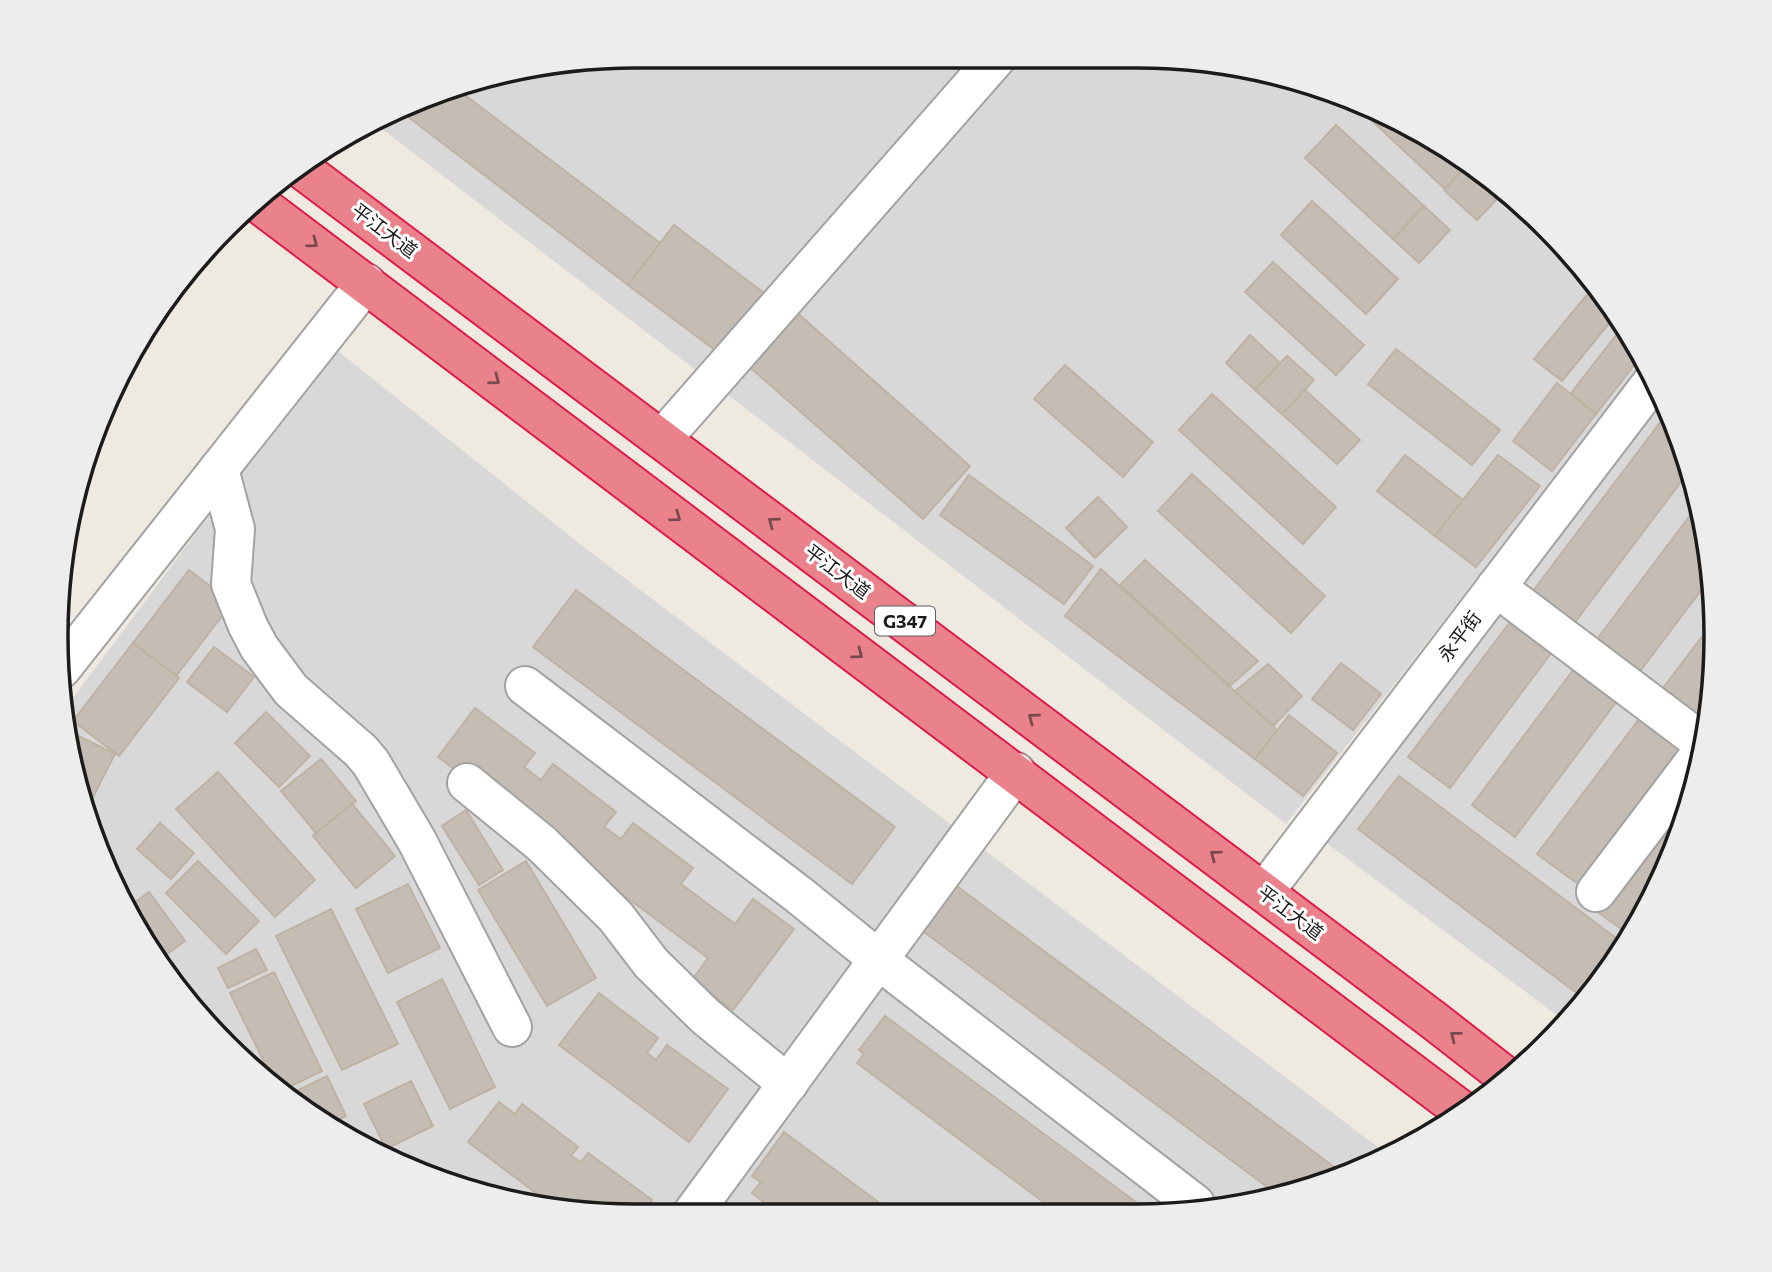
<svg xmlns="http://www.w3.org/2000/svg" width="1772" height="1272" font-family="Commissioner,'Noto Sans SC',sans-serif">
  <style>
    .residential { fill: #d9d8d8 }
    .building { fill: #c5bdb3; stroke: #c0b2a2; stroke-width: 2 }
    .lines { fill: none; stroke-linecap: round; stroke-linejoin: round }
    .minor-casing { stroke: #a2a2a2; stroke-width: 42 }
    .highway-casing { stroke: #de1b49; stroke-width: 42 }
    .minor { stroke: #fff; stroke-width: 38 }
    .highway { stroke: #ea828b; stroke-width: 38 }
    .oneway { stroke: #78494d }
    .labels { text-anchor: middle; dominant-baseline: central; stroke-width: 6; stroke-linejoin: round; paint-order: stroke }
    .shield { fill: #fff; stroke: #5f5f5f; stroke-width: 2 }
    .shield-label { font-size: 18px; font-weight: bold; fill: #1b1b1b }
    .street-label { font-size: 19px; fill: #1b1b1b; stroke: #fff }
    .rim { fill: none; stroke: #1b1b1b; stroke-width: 3.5 }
  </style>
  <rect width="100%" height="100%" fill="#eeeae0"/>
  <g class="residential">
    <path d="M 636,56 L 1136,56 L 1250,67 L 1426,134 L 1572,254 L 1638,346 L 1645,361 L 1286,824 L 377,125 L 485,76 Z"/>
    <path d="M 334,348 L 585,548 L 1391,1157 L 1212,1211 L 598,1215 L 486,1196 L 380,1156 L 283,1096 L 200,1018 L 116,892 L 61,714 Z"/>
    <path d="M 1664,402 L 1685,450 L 1711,561 L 1715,674 L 1696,787 L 1656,893 L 1596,989 L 1566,1022 L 1324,841 Z"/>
  </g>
  <g class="building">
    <path d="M 457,89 L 660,243 L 628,285 L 403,113 Z"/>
    <path d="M 1377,115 L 1426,134 L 1466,166 L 1445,189 L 1372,121 Z"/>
    <path d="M 1336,125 L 1424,206 L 1393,239 L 1305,158 Z"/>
    <path d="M 1466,166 L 1501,195 L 1477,220 L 1444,190 Z"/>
    <path d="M 1312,201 L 1398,279 L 1366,314 L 1281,235 Z"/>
    <path d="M 1424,206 L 1450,230 L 1419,263 L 1393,239 Z"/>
    <path d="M 674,225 L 764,293 L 719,353 L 628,285 Z"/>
    <path d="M 1273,262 L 1364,345 L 1336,375 L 1245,292 Z"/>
    <path d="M 1595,285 L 1616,315 L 1562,381 L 1534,359 Z"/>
    <path d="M 794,310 L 970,466 L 923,519 L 746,364 Z"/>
    <path d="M 1624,325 L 1642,355 L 1596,414 L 1571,393 Z"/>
    <path d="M 1250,335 L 1280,363 L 1255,390 L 1226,363 Z"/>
    <path d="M 1396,349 L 1500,430 L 1472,465 L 1368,384 Z"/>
    <path d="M 1287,356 L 1314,380 L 1282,414 L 1255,390 Z"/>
    <path d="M 1065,365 L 1153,442 L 1123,477 L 1034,399 Z"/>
    <path d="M 1557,383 L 1596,414 L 1552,471 L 1513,441 Z"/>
    <path d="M 1305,390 L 1360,440 L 1337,464 L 1282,414 Z"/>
    <path d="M 1212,394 L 1336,507 L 1303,544 L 1179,430 Z"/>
    <path d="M 1668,412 L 1685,450 L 1690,470 L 1572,626 L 1530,595 Z"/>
    <path d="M 1405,455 L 1463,500 L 1435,536 L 1377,491 Z"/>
    <path d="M 1498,455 L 1540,486 L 1476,567 L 1435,536 Z"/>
    <path d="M 1192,474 L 1325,596 L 1291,633 L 1158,511 Z"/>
    <path d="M 969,475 L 1093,566 L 1064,604 L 940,515 Z"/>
    <path d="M 1098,497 L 1127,527 L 1095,558 L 1066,528 Z"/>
    <path d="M 1698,505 L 1711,561 L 1712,576 L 1637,675 L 1594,643 Z"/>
    <path d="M 1145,560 L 1258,661 L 1230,686 L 1120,585 Z"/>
    <path d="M 1101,569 L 1277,730 L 1255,759 L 1065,616 Z"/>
    <path d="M 189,570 L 232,603 L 176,676 L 133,643 Z"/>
    <path d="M 576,590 L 895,827 L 852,884 L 533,647 Z"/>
    <path d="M 1511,621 L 1552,652 L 1450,788 L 1408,757 Z"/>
    <path d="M 1713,622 L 1715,674 L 1707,719 L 1703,725 L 1660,692 Z"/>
    <path d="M 133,643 L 179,678 L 119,756 L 73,721 Z"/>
    <path d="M 214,647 L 254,677 L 227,712 L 187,682 Z"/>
    <path d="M 1341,663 L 1381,694 L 1353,730 L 1312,699 Z"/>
    <path d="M 1268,664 L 1302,696 L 1273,726 L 1235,691 Z"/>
    <path d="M 1574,669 L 1617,701 L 1515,837 L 1472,805 Z"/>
    <path d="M 475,708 L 535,753 L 524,767 L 541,780 L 553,764 L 616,812 L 604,827 L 621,839 L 633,823 L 693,868 L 681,884 L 735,924 L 753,899 L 794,929 L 733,1010 L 692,980 L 708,958 L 438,757 Z"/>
    <path d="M 266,712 L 310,756 L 279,787 L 235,743 Z"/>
    <path d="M 1289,715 L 1337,753 L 1303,796 L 1255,759 Z"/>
    <path d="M 1640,718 L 1683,750 L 1581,886 L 1537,854 Z"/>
    <path d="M 66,730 L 115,754 L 91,801 L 87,799 Z"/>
    <path d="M 321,759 L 356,801 L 316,833 L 281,791 Z"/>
    <path d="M 218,772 L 315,880 L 275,917 L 176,809 Z"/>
    <path d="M 1399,776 L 1624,944 L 1586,1000 L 1358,829 Z"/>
    <path d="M 1697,783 L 1656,893 L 1630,935 L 1599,913 Z"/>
    <path d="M 352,804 L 395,856 L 356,888 L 313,836 Z"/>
    <path d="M 466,810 L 503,870 L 479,885 L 442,826 Z"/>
    <path d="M 160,823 L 194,853 L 171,879 L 137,849 Z"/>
    <path d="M 198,861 L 259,921 L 226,954 L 166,893 Z"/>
    <path d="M 526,861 L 596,978 L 547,1006 L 478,890 Z"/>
    <path d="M 408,884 L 440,948 L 388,973 L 356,909 Z"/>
    <path d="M 954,884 L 1341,1172 L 1274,1192 L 920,929 Z"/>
    <path d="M 149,892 L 185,941 L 160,959 L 127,908 Z"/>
    <path d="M 331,909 L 398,1044 L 342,1070 L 276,936 Z"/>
    <path d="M 256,949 L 267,970 L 228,988 L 218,968 Z"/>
    <path d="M 274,972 L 322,1071 L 279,1092 L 230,993 Z"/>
    <path d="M 442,979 L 495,1087 L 450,1109 L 397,1002 Z"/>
    <path d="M 599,993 L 658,1038 L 647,1053 L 656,1060 L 667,1045 L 728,1089 L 689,1142 L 559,1045 Z"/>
    <path d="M 885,1016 L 1148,1211 L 1057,1212 L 857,1063 L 864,1054 L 859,1050 Z"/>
    <path d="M 327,1076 L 346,1116 L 329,1125 L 284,1097 Z"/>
    <path d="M 411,1081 L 433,1126 L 386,1149 L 364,1104 Z"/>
    <path d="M 499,1102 L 515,1114 L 522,1104 L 578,1147 L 571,1156 L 581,1162 L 588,1153 L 652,1200 L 644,1210 L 651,1214 L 598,1215 L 556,1208 L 468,1142 Z"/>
    <path d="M 784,1132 L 893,1213 L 779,1214 L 752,1193 L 761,1182 L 752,1176 Z"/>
  </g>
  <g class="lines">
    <g class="minor-casing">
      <g id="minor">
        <path d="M 662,439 L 998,56"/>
        <path d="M 219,469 L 235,529 L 231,584 L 248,626 L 259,647 L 291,690 L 361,751 L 371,763 L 417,841 L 512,1027"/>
        <path d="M 1496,587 L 1703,743"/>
        <path d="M 61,669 L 366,283"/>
        <path d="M 525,686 L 799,895 L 894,972 L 1195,1204"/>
        <path d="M 467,783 L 542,844 L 616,917 L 651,963 L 705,1016 L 788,1084"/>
        <path d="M 1264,892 L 1654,380"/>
        <path d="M 1596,892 L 1702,752"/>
        <path d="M 692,1214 L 1016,772"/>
      </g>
    </g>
    <g class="highway-casing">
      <g id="highway">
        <path d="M 299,167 L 1432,1019 L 1509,1079"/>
        <path d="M 258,203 L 1461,1110"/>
      </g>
    </g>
    <use href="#minor" class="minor"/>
    <use href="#highway" class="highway"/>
  </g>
  <defs><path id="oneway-chevron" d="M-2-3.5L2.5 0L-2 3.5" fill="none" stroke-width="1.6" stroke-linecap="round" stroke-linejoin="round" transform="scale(1.75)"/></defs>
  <g class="oneway">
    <use href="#oneway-chevron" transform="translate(313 243) rotate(37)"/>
    <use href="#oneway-chevron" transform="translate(495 380) rotate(37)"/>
    <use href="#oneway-chevron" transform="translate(676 517) rotate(37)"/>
    <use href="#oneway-chevron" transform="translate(773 522) rotate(-143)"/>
    <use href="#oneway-chevron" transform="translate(858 654) rotate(37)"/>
    <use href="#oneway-chevron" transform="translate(1033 718) rotate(-143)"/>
    <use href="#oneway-chevron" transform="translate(1215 855) rotate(-143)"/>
    <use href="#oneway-chevron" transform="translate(1455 1036) rotate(-142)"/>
  </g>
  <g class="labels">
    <rect class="shield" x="875" y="606.5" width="60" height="29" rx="5"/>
    <g class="shield-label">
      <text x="905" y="621">G347</text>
    </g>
    <g class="street-label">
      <text transform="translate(385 230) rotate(37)">平江大道</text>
      <text transform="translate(838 571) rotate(37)">平江大道</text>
      <text transform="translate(1459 636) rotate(-53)">永平街</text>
      <text transform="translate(1291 912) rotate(37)">平江大道</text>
    </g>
  </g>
  <path d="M0 0H1772V1272H0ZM636 68H1136A568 568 0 0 1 1704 636V636A568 568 0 0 1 1136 1204H636A568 568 0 0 1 68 636V636A568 568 0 0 1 636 68Z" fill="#ededed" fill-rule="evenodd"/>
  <path class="rim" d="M636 68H1136A568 568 0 0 1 1704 636V636A568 568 0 0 1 1136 1204H636A568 568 0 0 1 68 636V636A568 568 0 0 1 636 68Z"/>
</svg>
